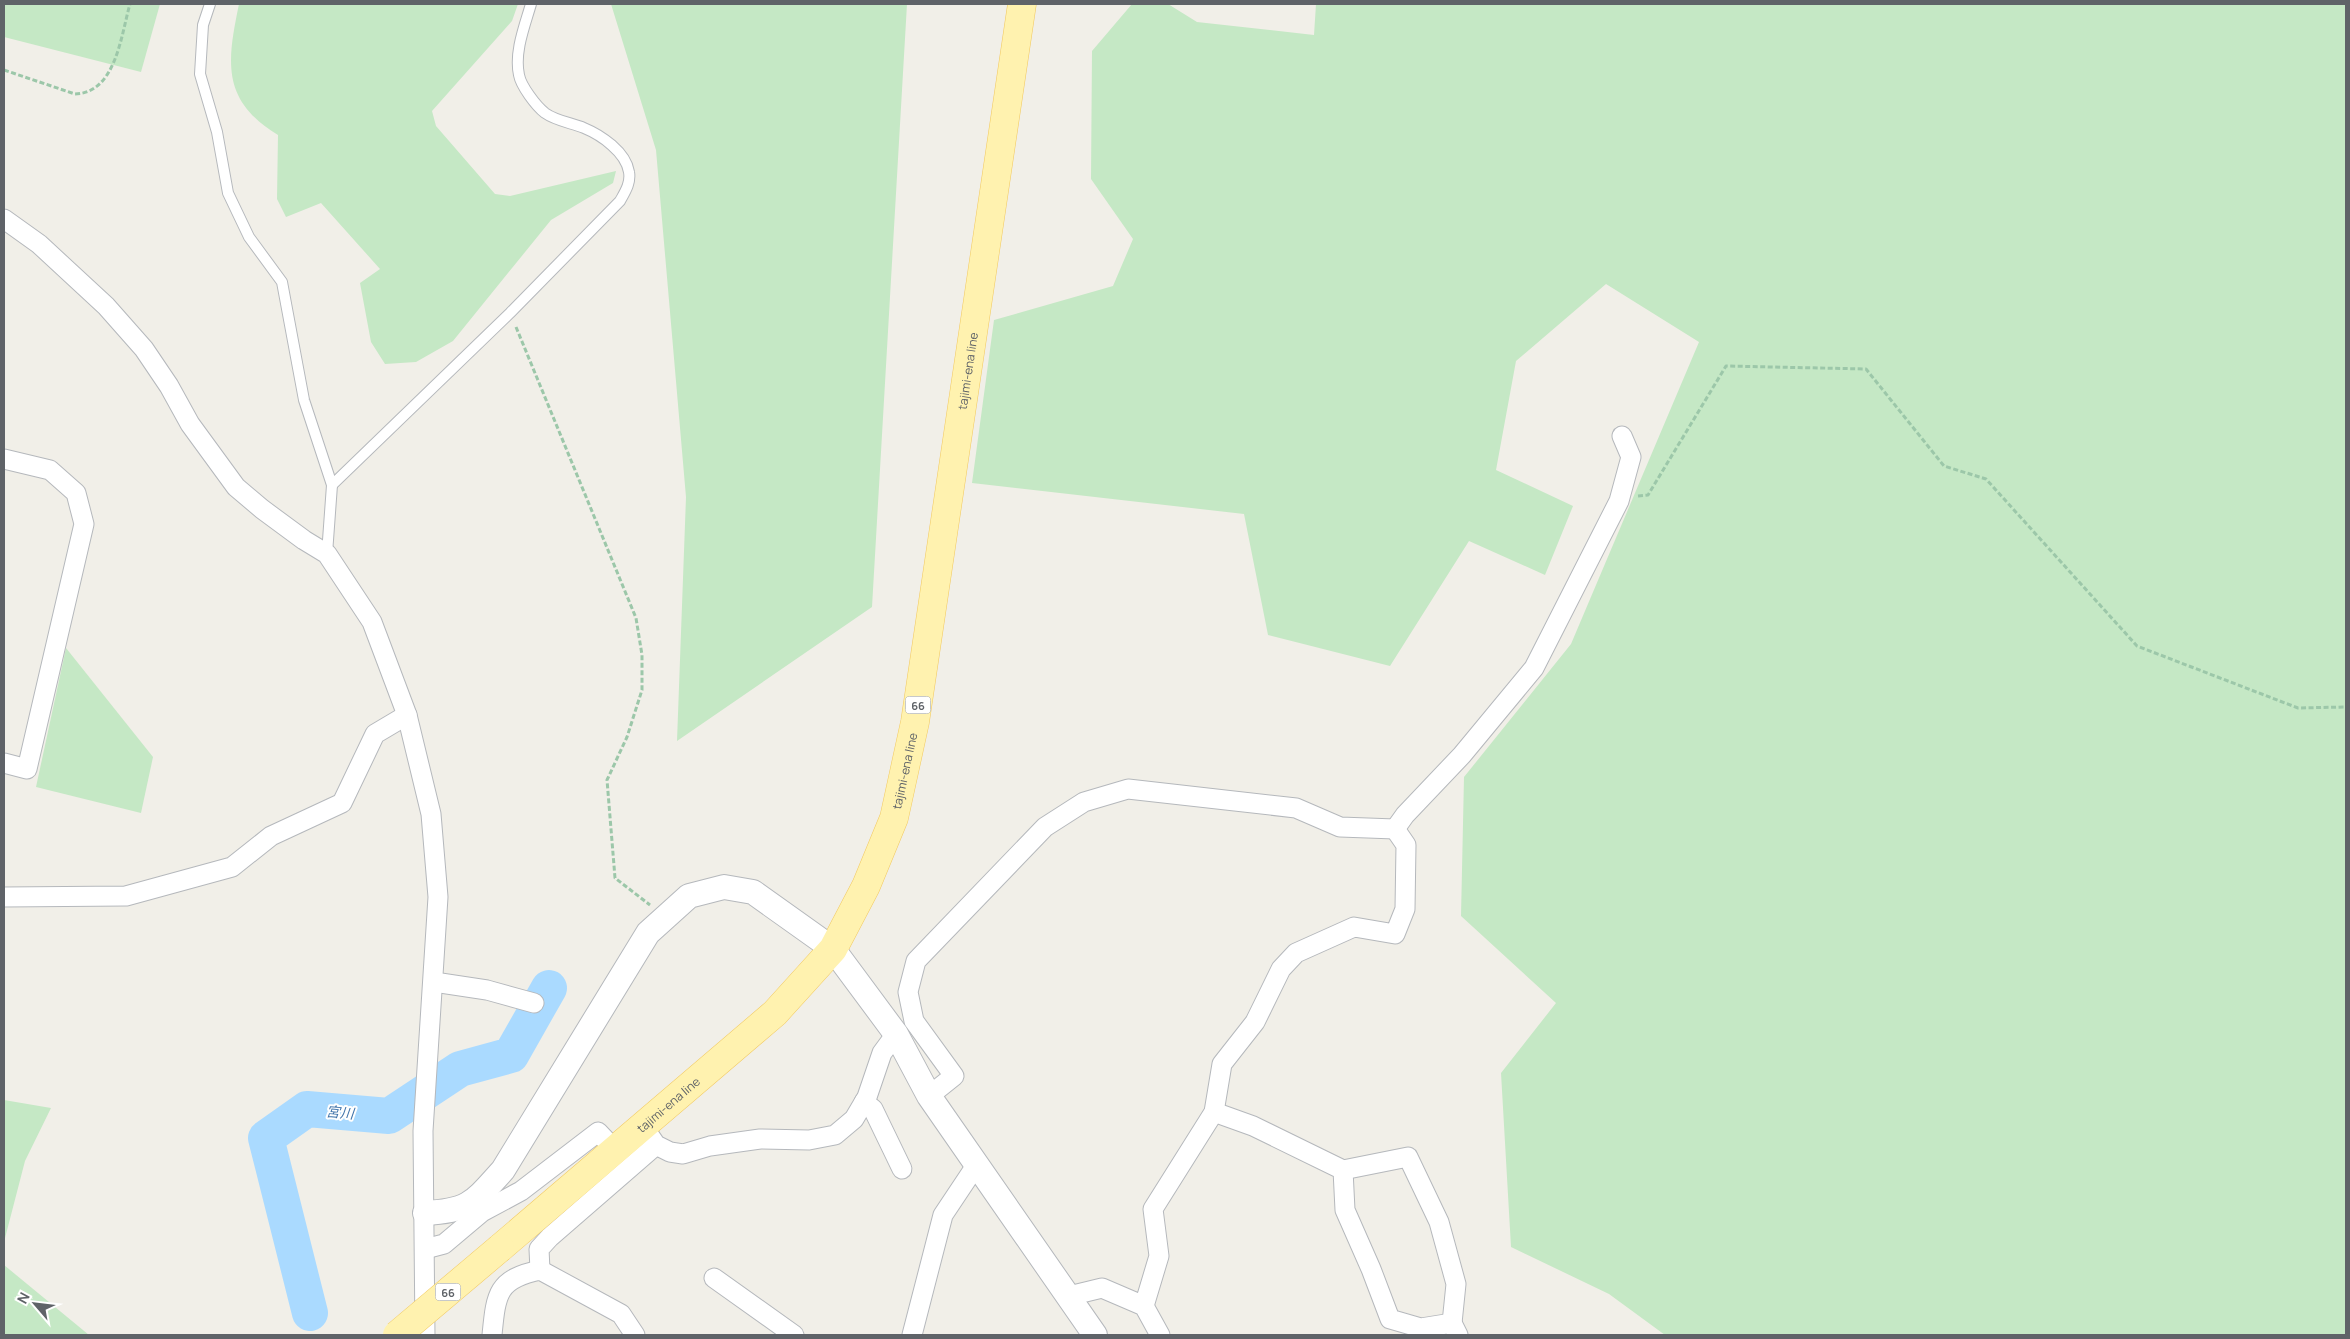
<svg xmlns="http://www.w3.org/2000/svg" width="2350" height="1339" font-family="Manrope,'Noto Sans JP',sans-serif">
  <style>
    .green { fill: #c5e8c5 }
    .lines { fill: none; stroke-linecap: round; stroke-linejoin: round }
    .river { stroke: #aadaff; stroke-width: 36 }
    .service-casing { stroke: #b5b8bc; stroke-width: 12 }
    .minor-casing { stroke: #b5b8bc; stroke-width: 21 }
    .tertiary-casing { stroke: #b5b8bc; stroke-width: 26 }
    .primary-casing { stroke: #f2c960; stroke-width: 29 }
    .path { stroke: #9cc7a9; stroke-width: 3; stroke-dasharray: 5 2.5; stroke-linecap: butt }
    .service { stroke: #fff; stroke-width: 10 }
    .minor { stroke: #fff; stroke-width: 19 }
    .tertiary { stroke: #fff; stroke-width: 24 }
    .primary { stroke: #fff2af; stroke-width: 28 }
    .primary-bridge-casing { stroke: #f2c960; stroke-width: 29; stroke-linecap: butt }
    .primary-bridge { stroke: #fff2af; stroke-width: 28 }
    .labels { text-anchor: middle; dominant-baseline: central; stroke-width: 4; stroke-linejoin: round; paint-order: stroke }
    .shield { fill: #fff; stroke: #8f9295; stroke-width: 1 }
    .shield-label { font-size: 11px; font-weight: bold; fill: #5f6368 }
    .street-label { font-size: 12px; fill: #5f6368; stroke: #fff }
    .water-label { font-size: 14px; font-style: italic; fill: #4174aa; stroke: #fff }
  </style>
  <rect width="100%" height="100%" fill="#f1efe8"/>
  <g class="green">
    <path d="M 4,4 L 160,4 L 141,72 L 4,37 Z"/>
    <path d="M 239,4 L 518,4 L 512,21 L 432,111 L 436,126 L 495,194 L 510,196 L 616,171 L 613,183 L 551,220 L 453,341 L 416,362 L 385,364 L 371,342 L 360,283 L 380,269 L 321,203 L 286,217 L 277,199 L 278,135 C 221,100 227,62 239,4 Z"/>
    <path d="M 611,4 L 907,4 L 872,607 L 677,741 L 686,497 L 656,150 Z"/>
    <path d="M 1132,4 L 1168,4 L 1197,22 L 1314,35 L 1316,4 L 2346,4 L 2346,1335 L 1665,1335 L 1609,1294 L 1511,1247 L 1501,1073 L 1556,1003 L 1461,916 L 1464,777 L 1571,644 L 1699,342 L 1606,284 L 1516,361 L 1496,470 L 1573,506 L 1545,575 L 1469,541 L 1390,666 L 1268,635 L 1244,514 L 972,483 L 994,320 L 1113,286 L 1133,239 L 1091,179 L 1092,51 Z"/>
    <path d="M 66,648 L 153,757 L 141,813 L 36,787 Z"/>
    <path d="M 4,1100 L 51,1108 L 25,1161 L 4,1242 Z"/>
    <path d="M 4,1265 L 89,1335 L 4,1335 Z"/>
  </g>
  <g class="lines">
    <path class="river" d="M 310,1313 L 266,1138 L 307,1109 L 389,1116 L 460,1069 L 511,1055 L 549,988"/>
    <g class="service-casing">
      <g id="service">
        <path d="M 210,4 L 203,25 L 200,74 L 217,132 L 228,193 L 249,237 L 282,282 L 304,400 L 332,485 L 327,554"/>
        <path d="M 332,485 L 510,313 L 620,201 C 625,192 631,183 629,172 C 626,152 601,135 584,128 C 572,123 556,121 545,113 C 536,106 521,86 519,75 C 514,52 525,25 531,4"/>
      </g>
    </g>
    <g class="minor-casing">
      <g id="minor">
        <path d="M 4,219 L 39,244 L 106,306 L 144,349 L 169,386 L 190,424 L 236,487 L 262,509 L 304,540 L 327,554 L 372,622 L 407,715 L 431,814 L 438,897 L 423,1131 L 425,1335"/>
        <path d="M 4,459 L 50,470 L 76,493 L 84,524 L 27,769 L 4,763"/>
        <path d="M 1395,829 L 1405,815 L 1462,755 L 1534,668 L 1619,501 L 1631,457 L 1622,436"/>
        <path d="M 4,897 L 126,896 L 232,867 L 271,836 L 342,803 L 375,734 L 407,715"/>
        <path d="M 434,982 L 487,990 L 534,1003"/>
        <path d="M 929,1096 L 954,1076 L 914,1021 L 908,992 L 916,961 L 1045,827 L 1084,802 L 1128,789 L 1296,808 L 1340,827 L 1395,829"/>
        <path d="M 864,1102 L 873,1109 L 902,1169"/>
        <path d="M 1214,1112 L 1253,1126 L 1343,1170 L 1345,1210 L 1371,1269 L 1390,1319 L 1421,1328 L 1452,1323 L 1458,1335"/>
        <path d="M 643,1126 L 656,1145 L 670,1152 L 683,1154 L 710,1146 L 760,1139 L 809,1140 L 835,1135 L 854,1119 L 867,1097 L 882,1053 L 896,1034"/>
        <path d="M 1343,1170 L 1408,1157 L 1439,1222 L 1456,1284 L 1452,1323"/>
        <path d="M 425,1249 L 444,1244 L 482,1212 L 521,1191 L 598,1132 L 615,1150"/>
        <path d="M 540,1270 L 539,1249 L 550,1237 L 656,1145"/>
        <path d="M 714,1278 L 794,1335"/>
        <path d="M 1069,1296 L 1102,1288 L 1144,1306 L 1160,1335"/>
        <path d="M 1144,1306 L 1159,1256 L 1153,1209 L 1214,1112 L 1222,1064 L 1255,1022 L 1281,969 L 1296,953 L 1354,927 L 1395,934 L 1405,909 L 1406,845 L 1395,829"/>
        <path d="M 492,1335 C 496,1294 497,1279 540,1270 L 621,1314 L 635,1335"/>
        <path d="M 912,1335 L 943,1215 L 977,1164"/>
      </g>
    </g>
    <g class="tertiary-casing">
      <path id="tertiary" d="M 425,1213 C 470,1211 474,1202 503,1170 L 648,933 L 689,896 L 724,887 L 753,892 L 833,949 L 896,1034 L 929,1096 L 1095,1335"/>
    </g>
    <g class="primary-casing">
      <g id="primary">
        <path id="s1" d="M 500,1248 L 775,1013 L 833,949 L 866,886 L 894,818 L 915,722 L 1022,4"/>
      </g>
    </g>
    <g class="path">
      <path d="M 4,70 L 75,94 C 116,93 121,35 130,4"/>
      <path d="M 516,327 L 636,618 L 642,655 L 642,690 L 627,737 L 607,780 L 615,878 L 650,905"/>
      <path d="M 1638,496 L 1648,495 L 1726,366 L 1866,369 L 1944,466 L 1986,479 L 2137,646 L 2298,708 L 2346,707"/>
    </g>
    <use href="#service" class="service"/>
    <use href="#minor" class="minor"/>
    <use href="#tertiary" class="tertiary"/>
    <use href="#primary" class="primary"/>
    <g class="primary-bridge-casing">
      <path id="primary-bridge" d="M 397,1335 L 500,1248"/>
    </g>
    <use href="#primary-bridge" class="primary-bridge"/>
  </g>
  <g class="labels">
    <g class="shield">
      <rect x="905.5" y="696.5" width="25" height="17" rx="4"/>
      <rect x="435.5" y="1283.5" width="25" height="17" rx="4"/>
    </g>
    <g class="shield-label">
      <text x="918" y="705">66</text>
      <text x="448" y="1292">66</text>
    </g>
    <g class="street-label">
      <text stroke="none"><textPath href="#s1" startOffset="1046">tajimi-ena line</textPath></text>
      <text stroke="none"><textPath href="#s1" startOffset="641">tajimi-ena line</textPath></text>
      <text stroke="none"><textPath href="#s1" startOffset="221">tajimi-ena line</textPath></text>
    </g>
    <g class="water-label">
      <text transform="translate(340 1112) rotate(5)">宮川</text>
    </g>
  </g>
  <rect width="2350" height="1339" fill="none" stroke="#5f6368" stroke-width="10"/>
  <g transform="translate(35 1304) rotate(298)" stroke="#ffffff" stroke-width="4" paint-order="stroke">
  <path d="M0-4L9 19L0 12L-9 19Z" fill="#5f6368"/>
  <text y="-8" font-size="14" font-weight="bold" text-anchor="middle" fill="#5f6368">N</text>
  </g>
</svg>
